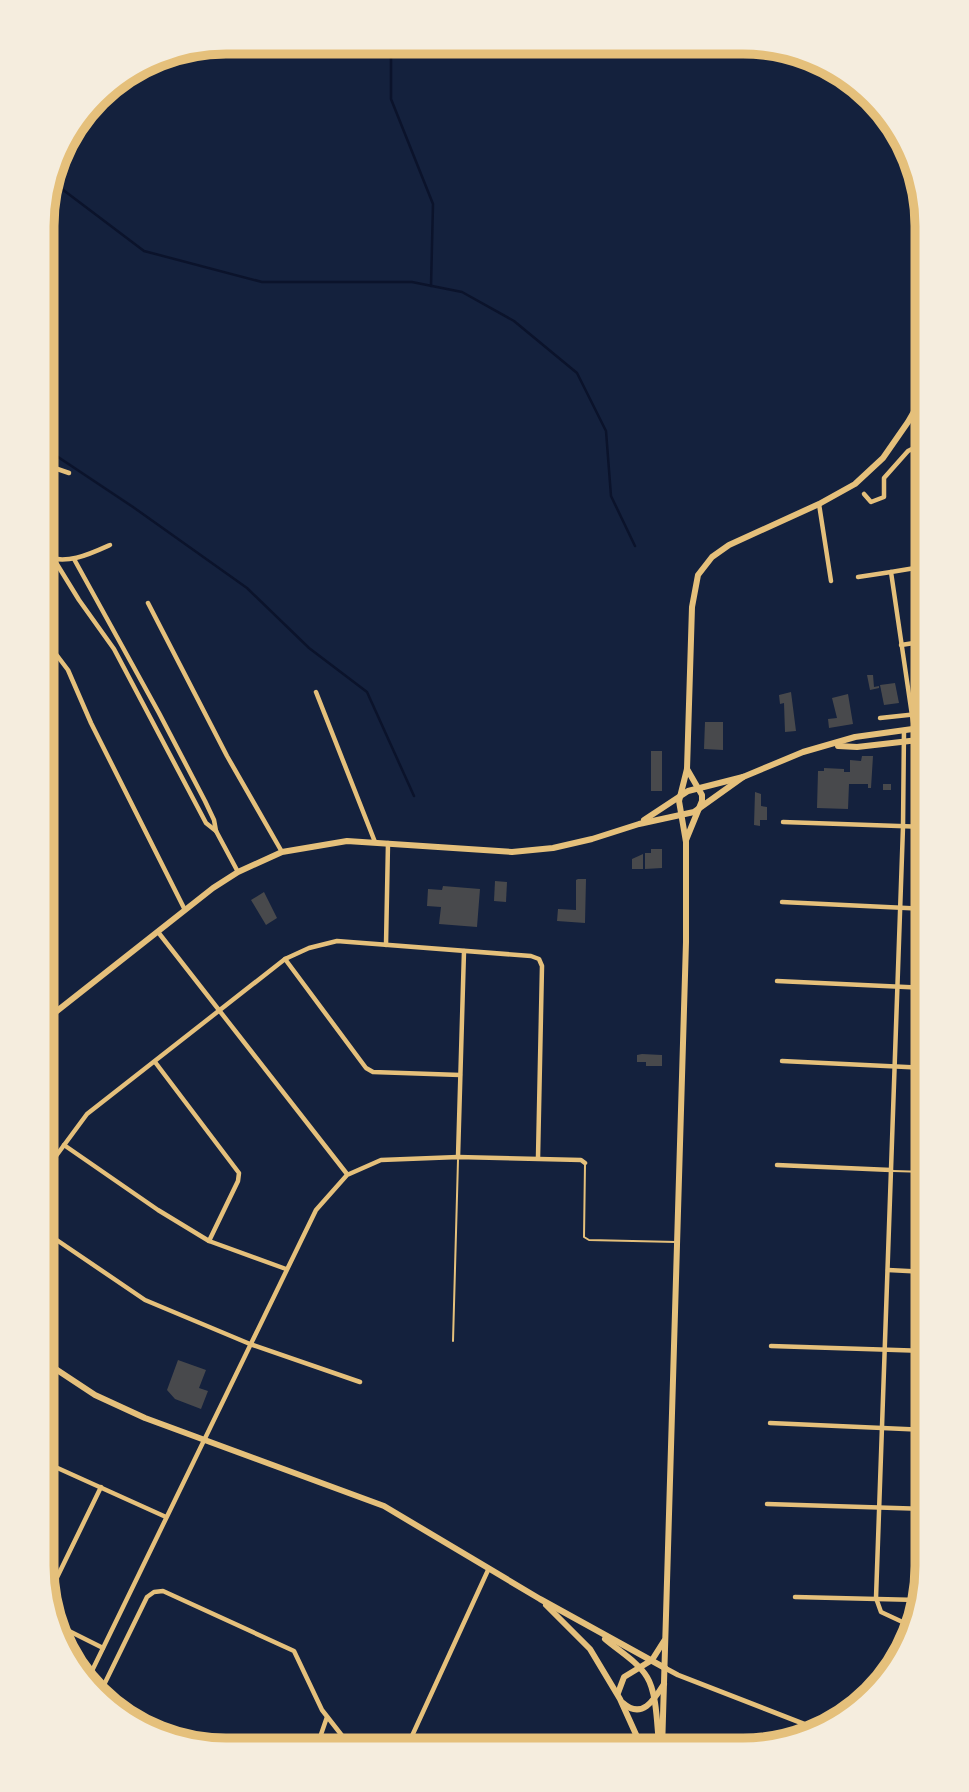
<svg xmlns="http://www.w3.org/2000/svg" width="969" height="1792" font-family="'Source Serif 4',serif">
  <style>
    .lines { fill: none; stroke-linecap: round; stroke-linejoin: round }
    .stream { stroke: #0b132b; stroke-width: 2.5 }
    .building { fill: #48494c }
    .service { stroke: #e5c07b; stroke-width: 2 }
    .minor { stroke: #e5c07b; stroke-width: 4.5 }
    .tertiary { stroke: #e5c07b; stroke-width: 5 }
    .secondary { stroke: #e5c07b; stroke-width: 6 }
    .primary { stroke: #e5c07b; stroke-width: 6 }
    .rim { fill: none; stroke: #e5c07b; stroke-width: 9 }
  </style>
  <rect width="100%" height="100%" fill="#14213d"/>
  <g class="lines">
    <g class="stream">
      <path d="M 391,43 L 391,99 L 433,204 L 431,286"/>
      <path d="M 50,180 L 144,251 L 262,282 L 412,282 L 462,292 L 514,321 L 577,373 L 606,431 L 611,496 L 635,546"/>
      <path d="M 43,447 L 133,507 L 247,588 L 309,648 L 367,692 L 414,796"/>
    </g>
  </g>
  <g class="building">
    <path d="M 867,675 L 873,675 L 874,687 L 879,686 L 879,688 L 870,690 Z"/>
    <path d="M 895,683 L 899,703 L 884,705 L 880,685 Z"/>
    <path d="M 791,692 L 796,731 L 785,732 L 784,703 L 780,704 L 779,695 Z"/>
    <path d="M 848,694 L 853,724 L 829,728 L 828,719 L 837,718 L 832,698 Z"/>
    <path d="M 705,722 L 723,722 L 723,750 L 704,749 Z"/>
    <rect x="651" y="751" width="11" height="40"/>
    <path d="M 862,756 L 873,756 L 871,788 L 868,788 L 868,784 L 849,784 L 848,809 L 817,808 L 818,771 L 824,771 L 824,768 L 844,769 L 844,772 L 850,772 L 850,760 L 861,761 Z"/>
    <rect x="883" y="784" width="8" height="6"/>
    <path d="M 755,792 L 761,794 L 761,806 L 767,807 L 767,820 L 760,820 L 760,826 L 754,825 Z"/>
    <path d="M 651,849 L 662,849 L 662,868 L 645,869 L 645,853 L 651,853 Z"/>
    <path d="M 643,854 L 643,869 L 632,869 L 632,859 Z"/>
    <path d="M 578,879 L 586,879 L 585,923 L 557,921 L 558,909 L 576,910 L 576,880 Z"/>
    <path d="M 495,881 L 507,882 L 506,902 L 494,901 Z"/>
    <path d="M 443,886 L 480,889 L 477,927 L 439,924 L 441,907 L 427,906 L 428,889 L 442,890 Z"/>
    <path d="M 264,892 L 277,918 L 266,925 L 251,900 Z"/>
    <path d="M 642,1054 L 662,1055 L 662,1066 L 646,1066 L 646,1062 L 637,1062 L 637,1055 Z"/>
    <path d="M 178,1360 L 206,1370 L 199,1388 L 208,1391 L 201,1409 L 175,1399 L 167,1390 Z"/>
  </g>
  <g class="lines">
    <g class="service">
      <path d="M 585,1164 L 584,1237 L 589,1240 L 676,1242"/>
      <path d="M 893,1171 L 927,1172"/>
      <path d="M 453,1341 L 458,1160"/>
    </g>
    <g class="minor">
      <path d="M 43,464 L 69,473"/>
      <path d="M 864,494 L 871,502 L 884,497 L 884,478 L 908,451 L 914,448 L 927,452"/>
      <path d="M 819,504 L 831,581"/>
      <path d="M 43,556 C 67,565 88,555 110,545"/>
      <path d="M 74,559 L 159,713 L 205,801 L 214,820 L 216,831 L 238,872"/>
      <path d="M 55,561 L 79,600 L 114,649 L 206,823 L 216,831"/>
      <path d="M 858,577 L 891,572"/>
      <path d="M 148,603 L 227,756 L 282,852"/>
      <path d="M 43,637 L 68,670 L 91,723 L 185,910"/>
      <path d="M 901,645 L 927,641"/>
      <path d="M 316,692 L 375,842"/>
      <path d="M 880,718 L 927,713"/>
      <path d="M 914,729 L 891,572 L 927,566"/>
      <path d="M 904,730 L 903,827 L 876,1598 L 881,1612 L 909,1625"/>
      <path d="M 783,822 L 927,827"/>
      <path d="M 782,902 L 927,909"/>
      <path d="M 158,932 L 347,1174"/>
      <path d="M 386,945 L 388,843"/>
      <path d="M 285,959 L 366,1068 L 373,1072 L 460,1075"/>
      <path d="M 777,981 L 927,988"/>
      <path d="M 782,1061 L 927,1068"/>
      <path d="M 155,1062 L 239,1173 L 238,1181 L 209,1241"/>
      <path d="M 64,1145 L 158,1210 L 209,1241 L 286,1269"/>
      <path d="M 458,1157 L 464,951"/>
      <path d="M 777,1165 L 891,1170"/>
      <path d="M 42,1175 L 87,1114 L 285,959 L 309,948 L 337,941 L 531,956 L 539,959 L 542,966 L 538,1158"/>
      <path d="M 42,1230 L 145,1300 L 250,1344 L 360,1382"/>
      <path d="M 888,1270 L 927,1272"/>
      <path d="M 771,1346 L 927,1351"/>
      <path d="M 770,1423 L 927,1430"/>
      <path d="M 42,1461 L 166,1517"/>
      <path d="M 767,1504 L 927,1509"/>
      <path d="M 795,1597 L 918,1600"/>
      <path d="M 47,1598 L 101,1487"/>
      <path d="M 51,1622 L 103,1648"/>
      <path d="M 88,1679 L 316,1210 L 347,1175 L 381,1160 L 458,1157 L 581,1160 L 585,1163"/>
      <path d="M 99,1695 L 147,1597 L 154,1592 L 163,1591 L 294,1651 L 322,1710 L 347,1742 L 360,1749"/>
      <path d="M 316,1749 L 327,1717"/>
      <path d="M 339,1749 L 347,1742"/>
      <path d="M 406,1749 L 489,1568"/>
    </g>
    <path class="tertiary" d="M 665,1668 L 678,1675 L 817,1729"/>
    <g class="secondary">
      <path d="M 686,840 L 702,801 L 702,795 L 687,769"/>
      <path d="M 42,1360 L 95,1395 L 145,1418 L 384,1506 L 540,1599 L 665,1668"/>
      <path d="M 546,1605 L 590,1649 L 620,1699 L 643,1750"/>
      <path d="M 605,1639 C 619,1651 638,1662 647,1677 C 657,1693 657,1726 659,1745"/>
      <path d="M 618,1693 L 624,1677 L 652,1660 L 664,1641"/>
      <path d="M 623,1703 C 642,1720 654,1700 664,1684"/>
      <path d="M 662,1750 L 686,942 L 686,842 L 679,801 L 687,769 L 692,607 L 698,575 L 712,557 L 729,545 L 819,504 L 855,484 L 883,458 L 908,422 L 927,389"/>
    </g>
    <g class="primary">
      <path d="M 838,746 L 857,747 L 927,739"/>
      <path d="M 644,820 L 688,791 L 743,777 L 803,752 L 855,737 L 927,727"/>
      <path d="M 43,1022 L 213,888 L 238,872 L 282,852 L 347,841 L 512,852 L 553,848 L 592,839 L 639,824 L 694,812 L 743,777"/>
    </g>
  </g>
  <path d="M0 0H969V1792H0ZM226 54H743A172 172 0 0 1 915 226V1566A172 172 0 0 1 743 1738H226A172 172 0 0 1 54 1566V226A172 172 0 0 1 226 54Z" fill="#f5edde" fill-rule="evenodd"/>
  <path class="rim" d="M226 54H743A172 172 0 0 1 915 226V1566A172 172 0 0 1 743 1738H226A172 172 0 0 1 54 1566V226A172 172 0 0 1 226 54Z"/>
</svg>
